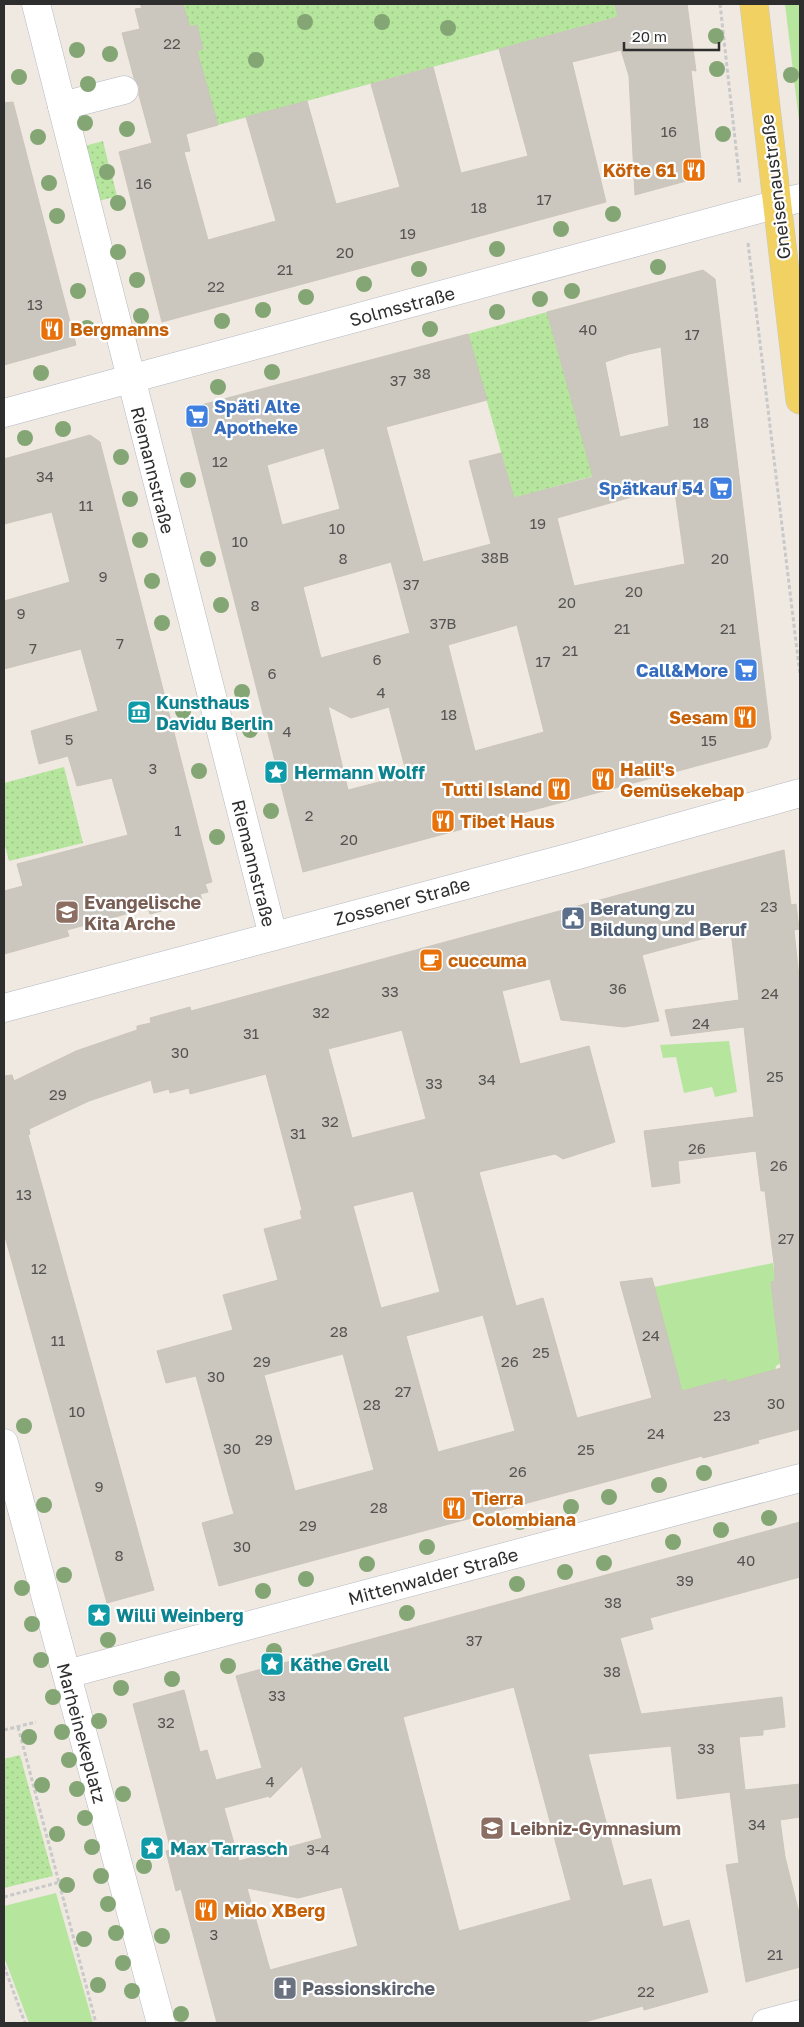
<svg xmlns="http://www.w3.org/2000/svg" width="804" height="2027" font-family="'Golos Text',sans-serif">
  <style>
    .grass { fill: #b6e59e }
    .park { fill: url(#park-dots) }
    .building { fill: #cbc7bf; stroke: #cbc5ba; fill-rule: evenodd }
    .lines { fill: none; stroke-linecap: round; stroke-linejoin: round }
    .minor-casing { stroke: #b4b7c1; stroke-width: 29 }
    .major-casing { stroke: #c9c9c9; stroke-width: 29 }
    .path { stroke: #c9c9c9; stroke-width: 3; stroke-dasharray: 4 2.5; stroke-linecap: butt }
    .minor { stroke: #fff; stroke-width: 28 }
    .major { stroke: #f2d163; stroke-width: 28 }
    .tree { fill: #84a574 }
    .labels { text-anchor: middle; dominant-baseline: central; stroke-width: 4.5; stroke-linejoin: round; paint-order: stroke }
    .number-label { font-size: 15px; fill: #555452 }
    .food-label { font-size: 18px; font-weight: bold; fill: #c56008; stroke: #fff; text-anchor: start }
    .street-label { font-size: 18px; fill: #2e2e2e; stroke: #fff }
    .shop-label { font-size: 18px; font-weight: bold; fill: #366cbe; stroke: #fff; text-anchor: end }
    .culture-label { font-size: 18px; font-weight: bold; fill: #0d838f; stroke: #fff; text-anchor: start }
    .education-label { font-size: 18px; font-weight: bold; fill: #785e54; stroke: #fff; text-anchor: start }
    .service-label { font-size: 18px; font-weight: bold; fill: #4e5e75; stroke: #fff; text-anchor: start }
    .worship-label { font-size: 18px; font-weight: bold; fill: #5b616d; stroke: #fff; text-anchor: start }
  </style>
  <defs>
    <pattern id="park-dots" width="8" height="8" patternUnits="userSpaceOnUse" patternTransform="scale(1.25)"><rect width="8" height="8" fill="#b6e59e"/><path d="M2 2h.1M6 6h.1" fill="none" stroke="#9dc588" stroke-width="1.8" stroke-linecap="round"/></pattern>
  </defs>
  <rect width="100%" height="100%" fill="#efe9e1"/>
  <g class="grass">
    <path d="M 785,4 L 800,4 L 800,129 Z"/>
    <path d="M 729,1041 L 737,1092 L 715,1097 L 712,1087 L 684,1093 L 676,1057 L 663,1058 L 660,1045 Z"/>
    <path d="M 773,1263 L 775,1281 L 771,1282 L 781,1363 L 776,1366 L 775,1372 L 727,1383 L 726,1379 L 682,1391 L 654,1287 Z"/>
    <path d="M 56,1893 L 93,2023 L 29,2023 L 4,1957 L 4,1906 Z"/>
  </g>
  <g class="park">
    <path d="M 183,4 L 615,4 L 616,9 L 621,7 L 624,15 L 218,125 L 209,95 L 179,56 L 203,49 L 197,25 L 189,27 Z"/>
    <path d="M 103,141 L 109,166 L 106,167 L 107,173 L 111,172 L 117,196 L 92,203 L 77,148 Z"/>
    <path d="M 547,312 L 593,476 L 514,498 L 468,334 Z"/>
    <path d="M 64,767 L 83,843 L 9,861 L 4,842 L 4,783 Z"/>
    <path d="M 20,1755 L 53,1876 L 4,1888 L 4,1759 Z"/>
  </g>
  <g class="building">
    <path d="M 140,4 L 183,4 L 190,27 L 197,25 L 203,49 L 197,51 L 218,125 L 186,134 L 190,151 L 184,152 L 208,240 L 276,221 L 246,117 L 307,101 L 336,204 L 400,187 L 371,84 L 433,67 L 461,173 L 528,156 L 499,49 L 618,17 L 615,4 L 687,4 L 696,71 L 691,70 L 702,169 L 697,178 L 635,195 L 629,76 L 621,50 L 572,62 L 606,202 L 162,322 L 119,152 L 152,143 L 139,95 L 139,86 L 134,78 L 122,33 L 140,29 L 135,9 L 142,8 Z"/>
    <path d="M 13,102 L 76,345 L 4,365 L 4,103 Z"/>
    <path d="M 703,270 L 715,279 L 771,738 L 767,747 L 303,872 L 186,409 L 468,334 L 487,400 L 386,427 L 423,562 L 491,544 L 469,461 L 501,453 L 514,498 L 593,477 L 547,312 ZM 661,347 L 669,426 L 620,437 L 605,362 L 629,354 ZM 324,448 L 340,509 L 282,525 L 267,465 ZM 674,485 L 685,564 L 574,586 L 557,518 ZM 391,562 L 410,633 L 321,658 L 303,587 ZM 517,625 L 544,732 L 475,751 L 448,645 ZM 328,706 L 351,718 L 389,707 L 407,775 L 348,790 Z"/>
    <path d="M 90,435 L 100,442 L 212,882 L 205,884 L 208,892 L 200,894 L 202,900 L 150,914 L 148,908 L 67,930 L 69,936 L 4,954 L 4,891 L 23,886 L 17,864 L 128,835 L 112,778 L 77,786 L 68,756 L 39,764 L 31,731 L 98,711 L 81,649 L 4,669 L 4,601 L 70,582 L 52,512 L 4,524 L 4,459 Z"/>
    <path d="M 784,850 L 791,905 L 796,904 L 799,929 L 794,930 L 800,987 L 800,1429 L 758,1440 L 759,1443 L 703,1458 L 702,1456 L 219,1586 L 202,1523 L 234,1514 L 196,1376 L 166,1383 L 157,1351 L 233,1330 L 223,1295 L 278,1280 L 264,1229 L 302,1219 L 300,1211 L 302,1210 L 266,1074 L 190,1094 L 189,1088 L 170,1093 L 169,1089 L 154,1093 L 151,1080 L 89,1101 L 29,1129 L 30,1134 L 28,1135 L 154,1590 L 107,1603 L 4,1233 L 4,1076 L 12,1075 L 14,1081 L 76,1051 L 137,1030 L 137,1026 L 151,1023 L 150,1018 L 190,1007 L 191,1011 ZM 731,931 L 739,1000 L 665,1010 L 671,1036 L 744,1027 L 754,1117 L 644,1131 L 652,1187 L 680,1183 L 678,1161 L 756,1151 L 761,1191 L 765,1191 L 774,1263 L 775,1281 L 771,1282 L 781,1368 L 727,1383 L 726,1379 L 682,1391 L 652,1278 L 620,1282 L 652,1398 L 577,1418 L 543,1298 L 516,1306 L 479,1172 L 555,1154 L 563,1159 L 615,1142 L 589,1046 L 520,1064 L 502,991 L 550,979 L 561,1020 L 624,1027 L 659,1021 L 642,955 ZM 402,1030 L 426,1119 L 352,1138 L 328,1049 ZM 413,1191 L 440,1292 L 381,1308 L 353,1206 ZM 483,1315 L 515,1431 L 438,1452 L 406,1336 ZM 343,1354 L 374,1470 L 295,1491 L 264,1375 Z"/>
    <path d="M 800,1522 L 800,1577 L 650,1618 L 653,1629 L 620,1638 L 641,1714 L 782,1697 L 785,1727 L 763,1730 L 763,1735 L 739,1737 L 745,1790 L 800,1784 L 800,1817 L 780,1820 L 785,1857 L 800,1917 L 800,1967 L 746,1982 L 726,1865 L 739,1863 L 730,1792 L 677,1799 L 671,1746 L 588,1754 L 623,1886 L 651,1879 L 663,1927 L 689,1920 L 708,1992 L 644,2010 L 643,2006 L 581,2023 L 217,2023 L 181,1889 L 176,1891 L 166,1851 L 171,1850 L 133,1704 L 184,1690 L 200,1752 L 207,1750 L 216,1780 L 262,1768 L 236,1676 ZM 514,1687 L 571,1900 L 459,1931 L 403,1717 ZM 302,1766 L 322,1838 L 239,1861 L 224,1808 L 269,1796 L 270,1798 ZM 342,1887 L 358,1946 L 270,1970 L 247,1888 L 298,1898 Z"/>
  </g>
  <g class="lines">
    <g class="minor-casing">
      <g id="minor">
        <path d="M 36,4 L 273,936"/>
        <path d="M 62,106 L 124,90"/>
        <path d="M 4,413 L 800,198"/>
        <path d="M 4,1008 L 571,857 L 800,793"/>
        <path d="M 4,1443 L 161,2023"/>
        <path d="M 67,1674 L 800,1478"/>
        <path d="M 766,2023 L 800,2014"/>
      </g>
    </g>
    <g class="major-casing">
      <path id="major" d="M 754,4 L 800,400"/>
    </g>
    <g class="path">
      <path d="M 720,4 L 740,184"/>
      <path d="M 748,243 L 800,675"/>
      <path d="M 18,1727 L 96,2023"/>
      <path d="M 4,1730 L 36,1722"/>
      <path d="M 4,1897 L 60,1882"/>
      <path d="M 4,1966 L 25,2023"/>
    </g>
    <use href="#minor" class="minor"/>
    <use href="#major" class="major"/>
  </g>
  <g class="tree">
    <circle cx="305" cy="22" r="8"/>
    <circle cx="382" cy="22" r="8"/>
    <circle cx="448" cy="28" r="8"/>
    <circle cx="716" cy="36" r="8"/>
    <circle cx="77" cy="50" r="8"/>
    <circle cx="110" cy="54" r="8"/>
    <circle cx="256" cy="60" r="8"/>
    <circle cx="717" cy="69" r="8"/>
    <circle cx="791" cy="75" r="8"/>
    <circle cx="19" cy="77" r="8"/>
    <circle cx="88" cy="84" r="8"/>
    <circle cx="85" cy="123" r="8"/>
    <circle cx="127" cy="129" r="8"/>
    <circle cx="723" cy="134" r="8"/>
    <circle cx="38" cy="137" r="8"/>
    <circle cx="107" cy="172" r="8"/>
    <circle cx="49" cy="183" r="8"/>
    <circle cx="118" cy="203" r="8"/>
    <circle cx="613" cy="214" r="8"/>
    <circle cx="57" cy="216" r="8"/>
    <circle cx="561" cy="229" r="8"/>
    <circle cx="497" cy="249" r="8"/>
    <circle cx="118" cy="252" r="8"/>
    <circle cx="658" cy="267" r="8"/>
    <circle cx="419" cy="269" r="8"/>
    <circle cx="137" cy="280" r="8"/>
    <circle cx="364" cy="284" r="8"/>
    <circle cx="78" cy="291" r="8"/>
    <circle cx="572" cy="291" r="8"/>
    <circle cx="306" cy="297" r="8"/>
    <circle cx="540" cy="299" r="8"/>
    <circle cx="263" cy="310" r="8"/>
    <circle cx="497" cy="312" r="8"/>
    <circle cx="141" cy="316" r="8"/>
    <circle cx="222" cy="321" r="8"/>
    <circle cx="87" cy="328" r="8"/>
    <circle cx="430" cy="329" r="8"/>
    <circle cx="272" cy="372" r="8"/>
    <circle cx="41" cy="373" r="8"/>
    <circle cx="218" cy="387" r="8"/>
    <circle cx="63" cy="429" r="8"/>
    <circle cx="25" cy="438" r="8"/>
    <circle cx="121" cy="457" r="8"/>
    <circle cx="188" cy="480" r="8"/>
    <circle cx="130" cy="499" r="8"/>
    <circle cx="140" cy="540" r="8"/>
    <circle cx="208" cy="559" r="8"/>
    <circle cx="152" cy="581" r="8"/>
    <circle cx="221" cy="605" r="8"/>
    <circle cx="162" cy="623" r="8"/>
    <circle cx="242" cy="692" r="8"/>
    <circle cx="183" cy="711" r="8"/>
    <circle cx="250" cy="730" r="8"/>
    <circle cx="199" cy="771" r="8"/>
    <circle cx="271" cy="811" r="8"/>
    <circle cx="217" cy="837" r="8"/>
    <circle cx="24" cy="1426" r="8"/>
    <circle cx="704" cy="1473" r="8"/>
    <circle cx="659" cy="1485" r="8"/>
    <circle cx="609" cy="1497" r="8"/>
    <circle cx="44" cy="1505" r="8"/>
    <circle cx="571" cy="1507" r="8"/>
    <circle cx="769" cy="1518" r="8"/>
    <circle cx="520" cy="1522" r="8"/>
    <circle cx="721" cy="1530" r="8"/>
    <circle cx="673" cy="1542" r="8"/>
    <circle cx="427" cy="1547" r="8"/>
    <circle cx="604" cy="1563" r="8"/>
    <circle cx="367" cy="1564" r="8"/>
    <circle cx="565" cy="1572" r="8"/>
    <circle cx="64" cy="1575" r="8"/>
    <circle cx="306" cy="1579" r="8"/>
    <circle cx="517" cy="1584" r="8"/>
    <circle cx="22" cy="1588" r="8"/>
    <circle cx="263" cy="1591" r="8"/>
    <circle cx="407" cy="1613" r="8"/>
    <circle cx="173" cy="1616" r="8"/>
    <circle cx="32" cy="1624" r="8"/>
    <circle cx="108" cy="1640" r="8"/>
    <circle cx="274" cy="1651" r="8"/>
    <circle cx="41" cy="1660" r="8"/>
    <circle cx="228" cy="1666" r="8"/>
    <circle cx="172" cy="1679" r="8"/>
    <circle cx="121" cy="1688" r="8"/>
    <circle cx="53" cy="1697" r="8"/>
    <circle cx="99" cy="1721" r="8"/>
    <circle cx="62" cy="1732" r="8"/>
    <circle cx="29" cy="1737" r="8"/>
    <circle cx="69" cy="1760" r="8"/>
    <circle cx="42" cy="1785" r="8"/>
    <circle cx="77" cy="1789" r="8"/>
    <circle cx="123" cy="1794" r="8"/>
    <circle cx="85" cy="1818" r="8"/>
    <circle cx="57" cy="1834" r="8"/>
    <circle cx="92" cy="1847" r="8"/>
    <circle cx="144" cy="1866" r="8"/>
    <circle cx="101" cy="1876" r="8"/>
    <circle cx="67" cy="1885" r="8"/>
    <circle cx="108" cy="1904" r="8"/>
    <circle cx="116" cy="1933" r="8"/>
    <circle cx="162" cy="1936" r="8"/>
    <circle cx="84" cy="1939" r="8"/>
    <circle cx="123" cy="1963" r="8"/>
    <circle cx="98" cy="1985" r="8"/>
    <circle cx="132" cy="1991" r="8"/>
    <circle cx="181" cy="2014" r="8"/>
  </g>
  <defs>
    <g id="restaurant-square" transform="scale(1.25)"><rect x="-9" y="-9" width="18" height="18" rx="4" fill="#e8710a" stroke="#fff"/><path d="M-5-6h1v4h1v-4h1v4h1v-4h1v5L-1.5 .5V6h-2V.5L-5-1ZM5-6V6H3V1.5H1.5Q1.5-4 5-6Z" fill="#fff"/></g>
    <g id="supermarket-square" transform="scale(1.25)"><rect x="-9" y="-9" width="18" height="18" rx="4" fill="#3f7fe0" stroke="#fff"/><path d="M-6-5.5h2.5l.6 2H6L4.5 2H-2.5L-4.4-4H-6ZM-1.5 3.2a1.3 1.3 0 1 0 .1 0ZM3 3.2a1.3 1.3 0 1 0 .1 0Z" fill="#fff"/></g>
    <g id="museum-square" transform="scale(1.25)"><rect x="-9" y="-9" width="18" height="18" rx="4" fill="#0f9aa8" stroke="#fff"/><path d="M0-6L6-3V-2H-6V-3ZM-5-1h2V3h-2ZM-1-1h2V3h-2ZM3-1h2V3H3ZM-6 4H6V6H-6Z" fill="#fff"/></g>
    <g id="sight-square" transform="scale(1.25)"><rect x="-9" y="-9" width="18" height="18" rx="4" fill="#0f9aa8" stroke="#fff"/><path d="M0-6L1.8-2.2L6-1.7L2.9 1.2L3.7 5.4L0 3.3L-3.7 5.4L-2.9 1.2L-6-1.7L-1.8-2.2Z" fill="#fff"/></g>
    <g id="school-square" transform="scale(1.25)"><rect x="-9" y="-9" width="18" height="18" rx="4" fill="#8d6e63" stroke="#fff"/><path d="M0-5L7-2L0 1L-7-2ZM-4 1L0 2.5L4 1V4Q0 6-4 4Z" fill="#fff"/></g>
    <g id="civic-square" transform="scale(1.25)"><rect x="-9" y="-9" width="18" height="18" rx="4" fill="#5c6f8a" stroke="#fff"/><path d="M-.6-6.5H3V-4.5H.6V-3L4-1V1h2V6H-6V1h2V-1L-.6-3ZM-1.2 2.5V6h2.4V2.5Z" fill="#fff"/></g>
    <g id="cafe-square" transform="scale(1.25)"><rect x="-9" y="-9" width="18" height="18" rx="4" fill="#e8710a" stroke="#fff"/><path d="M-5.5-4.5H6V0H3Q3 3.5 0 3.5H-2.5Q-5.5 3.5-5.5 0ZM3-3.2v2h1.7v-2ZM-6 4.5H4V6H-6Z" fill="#fff"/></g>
    <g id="church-square" transform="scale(1.25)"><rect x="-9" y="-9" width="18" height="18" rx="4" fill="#6b7280" stroke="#fff"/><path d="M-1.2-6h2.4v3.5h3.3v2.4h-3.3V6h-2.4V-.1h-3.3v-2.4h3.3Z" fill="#fff"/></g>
  </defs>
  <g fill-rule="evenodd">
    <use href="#restaurant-square" x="694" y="170"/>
    <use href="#restaurant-square" x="52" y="329"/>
    <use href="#supermarket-square" x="197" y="416"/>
    <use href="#supermarket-square" x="721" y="488"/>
    <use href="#supermarket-square" x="746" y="670"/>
    <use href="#museum-square" x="139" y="712"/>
    <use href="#restaurant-square" x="745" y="717"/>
    <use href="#sight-square" x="276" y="772"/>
    <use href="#restaurant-square" x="603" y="779"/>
    <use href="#restaurant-square" x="559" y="789"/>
    <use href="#restaurant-square" x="443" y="821"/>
    <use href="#school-square" x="67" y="912"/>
    <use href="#civic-square" x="573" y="918"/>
    <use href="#cafe-square" x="431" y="960"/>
    <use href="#restaurant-square" x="454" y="1508"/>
    <use href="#sight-square" x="99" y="1615"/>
    <use href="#sight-square" x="272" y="1664"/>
    <use href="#school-square" x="492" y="1828"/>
    <use href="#sight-square" x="152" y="1848"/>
    <use href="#restaurant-square" x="206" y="1910"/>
    <use href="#church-square" x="285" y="1988"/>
  </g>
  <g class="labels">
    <g class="number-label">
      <text x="172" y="43">22</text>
      <text x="669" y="131">16</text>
      <text x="144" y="183">16</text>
      <text x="544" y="199">17</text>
      <text x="479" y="207">18</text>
      <text x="408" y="233">19</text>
      <text x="345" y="252">20</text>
      <text x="285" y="269">21</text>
      <text x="216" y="286">22</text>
      <text x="35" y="304">13</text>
      <text x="588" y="329">40</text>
      <text x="692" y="334">17</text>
      <text x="422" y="373">38</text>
      <text x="398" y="380">37</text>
      <text x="701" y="422">18</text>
      <text x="220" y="461">12</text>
      <text x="45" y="476">34</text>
      <text x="86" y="505">11</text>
      <text x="538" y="523">19</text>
      <text x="337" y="528">10</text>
      <text x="240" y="541">10</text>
      <text x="495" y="557">38B</text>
      <text x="343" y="558">8</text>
      <text x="720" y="558">20</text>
      <text x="103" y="576">9</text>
      <text x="411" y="584">37</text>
      <text x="634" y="591">20</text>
      <text x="567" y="602">20</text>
      <text x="255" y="605">8</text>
      <text x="21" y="613">9</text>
      <text x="443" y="623">37B</text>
      <text x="622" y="628">21</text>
      <text x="728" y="628">21</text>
      <text x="120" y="643">7</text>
      <text x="33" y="648">7</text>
      <text x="570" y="650">21</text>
      <text x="377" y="659">6</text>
      <text x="543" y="661">17</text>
      <text x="272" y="673">6</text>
      <text x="381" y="692">4</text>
      <text x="449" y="714">18</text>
      <text x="287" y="731">4</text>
      <text x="69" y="739">5</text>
      <text x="709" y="740">15</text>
      <text x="153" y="768">3</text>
      <text x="309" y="815">2</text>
      <text x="178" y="830">1</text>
      <text x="349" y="839">20</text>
      <text x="769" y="906">23</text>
      <text x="618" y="988">36</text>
      <text x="390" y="991">33</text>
      <text x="770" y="993">24</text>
      <text x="321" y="1012">32</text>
      <text x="701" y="1023">24</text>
      <text x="251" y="1033">31</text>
      <text x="180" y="1052">30</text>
      <text x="775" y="1076">25</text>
      <text x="487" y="1079">34</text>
      <text x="434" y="1083">33</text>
      <text x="58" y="1094">29</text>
      <text x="330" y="1121">32</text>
      <text x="298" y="1133">31</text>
      <text x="697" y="1148">26</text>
      <text x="779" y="1165">26</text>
      <text x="24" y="1194">13</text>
      <text x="786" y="1238">27</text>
      <text x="39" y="1268">12</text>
      <text x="339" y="1331">28</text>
      <text x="651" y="1335">24</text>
      <text x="58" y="1340">11</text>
      <text x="541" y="1352">25</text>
      <text x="262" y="1361">29</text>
      <text x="510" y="1361">26</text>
      <text x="216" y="1376">30</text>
      <text x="403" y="1391">27</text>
      <text x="776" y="1403">30</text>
      <text x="372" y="1404">28</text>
      <text x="77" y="1411">10</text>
      <text x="722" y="1415">23</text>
      <text x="656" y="1433">24</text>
      <text x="264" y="1439">29</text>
      <text x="232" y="1448">30</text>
      <text x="586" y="1449">25</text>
      <text x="518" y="1471">26</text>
      <text x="99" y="1486">9</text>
      <text x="379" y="1507">28</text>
      <text x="308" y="1525">29</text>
      <text x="242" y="1546">30</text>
      <text x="119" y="1555">8</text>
      <text x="746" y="1560">40</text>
      <text x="685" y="1580">39</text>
      <text x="613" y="1602">38</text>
      <text x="474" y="1640">37</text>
      <text x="612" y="1671">38</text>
      <text x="277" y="1695">33</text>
      <text x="166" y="1722">32</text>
      <text x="706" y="1748">33</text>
      <text x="270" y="1781">4</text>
      <text x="757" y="1824">34</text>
      <text x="318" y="1849">3-4</text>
      <text x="214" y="1934">3</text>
      <text x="775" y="1954">21</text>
      <text x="646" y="1991">22</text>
    </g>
    <g class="food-label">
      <text x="676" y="170" text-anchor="end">Köfte 61</text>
      <text x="70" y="329">Bergmanns</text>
      <text x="728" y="717" text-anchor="end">Sesam</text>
      <text x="620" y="769">Halil's<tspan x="620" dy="21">Gemüsekebap</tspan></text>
      <text x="542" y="789" text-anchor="end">Tutti Island</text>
      <text x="460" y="821">Tibet Haus</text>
      <text x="448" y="960">cuccuma</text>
      <text x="472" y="1498">Tierra<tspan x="472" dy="21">Colombiana</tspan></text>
      <text x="224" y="1910">Mido XBerg</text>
    </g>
    <g class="street-label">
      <text transform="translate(775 187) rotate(-97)">Gneisenaustraße</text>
      <text transform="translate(402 306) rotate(-15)">Solmsstraße</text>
      <text transform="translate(153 470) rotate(76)">Riemannstraße</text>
      <text transform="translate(254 863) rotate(76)">Riemannstraße</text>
      <text transform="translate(402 901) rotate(-15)">Zossener Straße</text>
      <text transform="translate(433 1576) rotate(-15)">Mittenwalder Straße</text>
      <text transform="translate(82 1733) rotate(75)">Marheinekeplatz</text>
    </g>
    <g class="shop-label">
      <text x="214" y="406" text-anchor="start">Späti Alte<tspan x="214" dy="21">Apotheke</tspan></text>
      <text x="704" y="488">Spätkauf 54</text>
      <text x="728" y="670">Call&amp;More</text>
    </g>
    <g class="culture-label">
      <text x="156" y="702">Kunsthaus<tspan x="156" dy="21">Davidu Berlin</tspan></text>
      <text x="294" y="772">Hermann Wolff</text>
      <text x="116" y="1615">Willi Weinberg</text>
      <text x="290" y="1664">Käthe Grell</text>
      <text x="170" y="1848">Max Tarrasch</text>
    </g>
    <g class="education-label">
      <text x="84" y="902">Evangelische<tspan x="84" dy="21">Kita Arche</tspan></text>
      <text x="510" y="1828">Leibniz-Gymnasium</text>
    </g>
    <g class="service-label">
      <text x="590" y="908">Beratung zu<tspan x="590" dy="21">Bildung und Beruf</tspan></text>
    </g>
    <g class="worship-label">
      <text x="302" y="1988">Passionskirche</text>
    </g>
  </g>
  <rect width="804" height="2027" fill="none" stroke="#2e2e2e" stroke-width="10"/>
  <path d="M624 42v8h95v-8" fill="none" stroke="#2e2e2e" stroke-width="2.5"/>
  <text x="632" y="42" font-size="15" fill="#2e2e2e" stroke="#ffffff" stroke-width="4" paint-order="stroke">20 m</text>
</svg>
